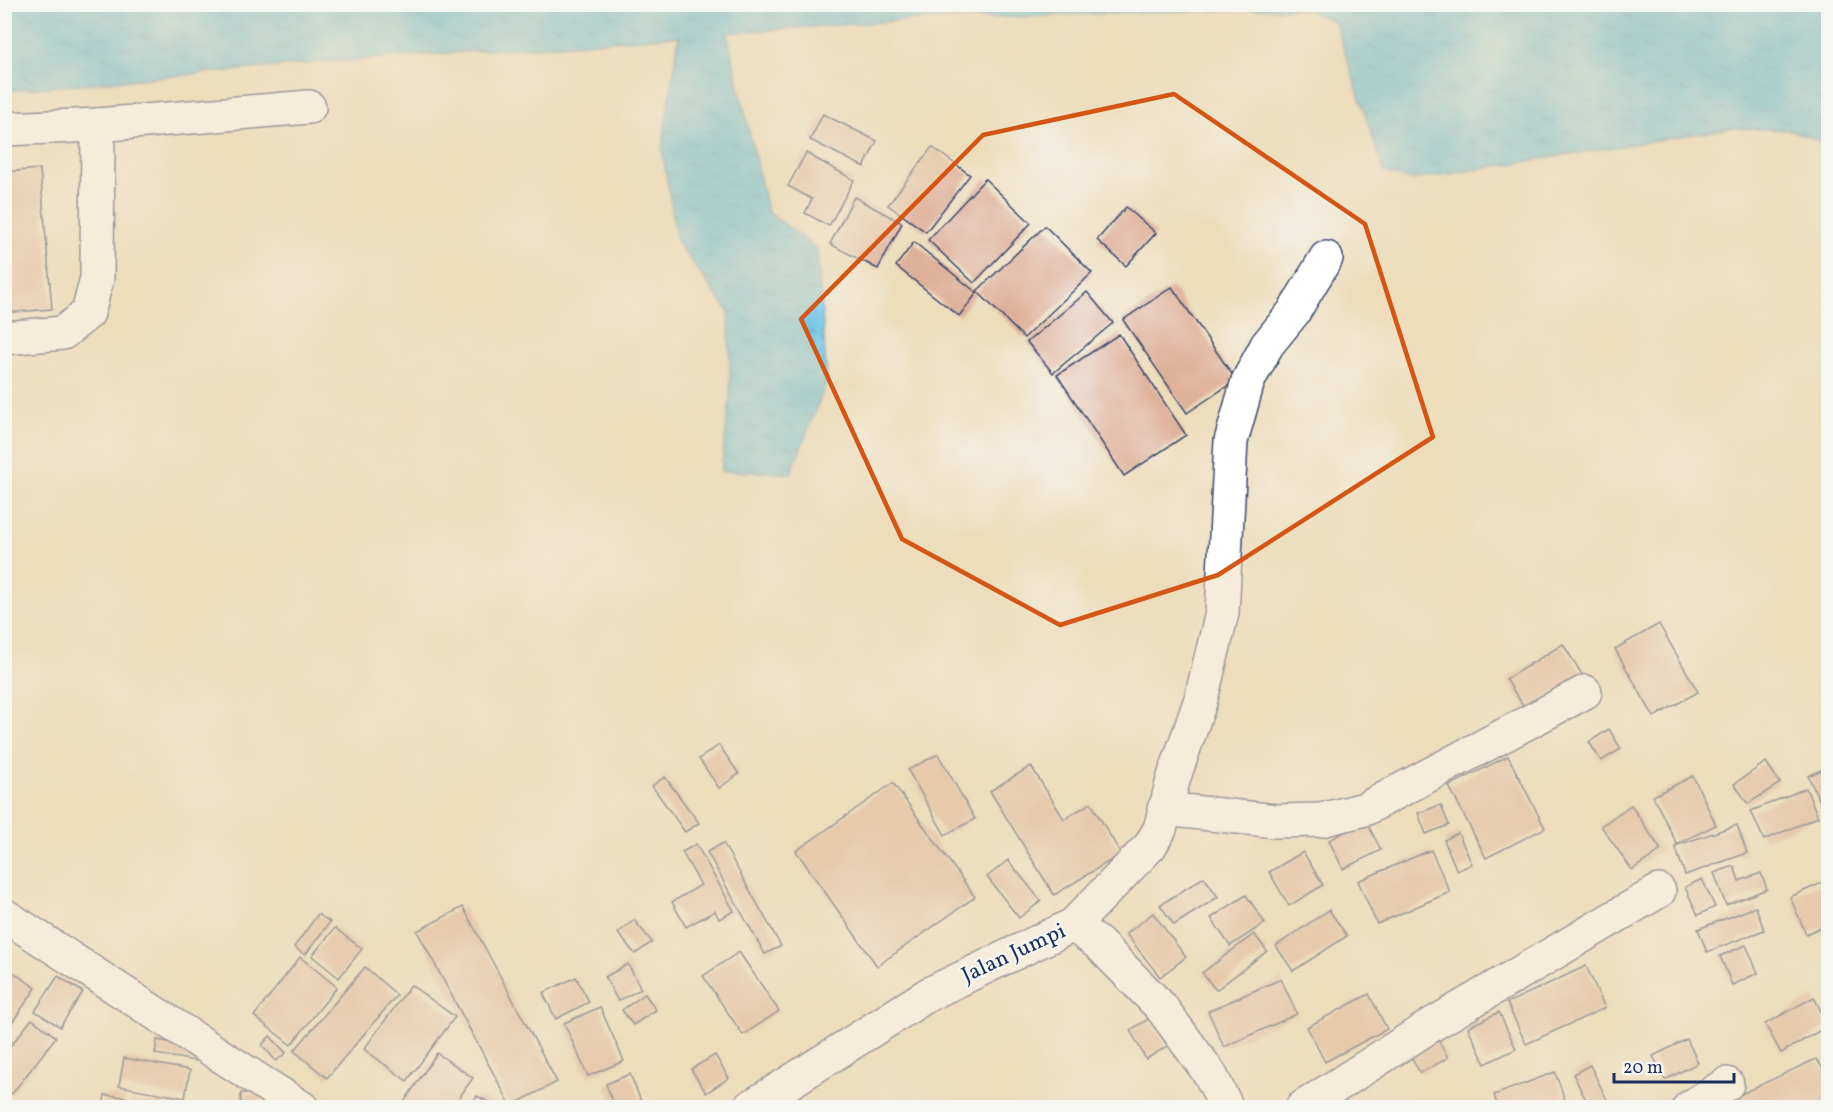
<svg xmlns="http://www.w3.org/2000/svg" width="1833" height="1112" font-family="Vollkorn,serif">
  <style>
    .water { fill: url(#water-ripples); stroke: #4078a0; stroke-width: 1.5 }
    .building { fill: #dfb19a }
    .lines { fill: none; stroke-linecap: round; stroke-linejoin: round }
    .minor-casing { stroke: #3a496c; stroke-width: 36 }
    .minor { stroke: #fff; stroke-width: 33 }
    .marked { fill: none; stroke: #d45514; stroke-width: 4.5; stroke-linejoin: round }
    .labels { text-anchor: middle; dominant-baseline: central; stroke-width: 4.5; stroke-linejoin: round; paint-order: stroke }
    .street-label { font-size: 22px; fill: #1b2f5e; stroke: #f6f6f2 }
  </style>
  <defs>
    <pattern id="water-ripples" width="26" height="14" patternUnits="userSpaceOnUse" patternTransform="scale(1.5)"><rect width="26" height="14" fill="#64c1e2"/><path d="M2 4q2-2 4 0t4 0M15 11q2-2 4 0t4 0" fill="none" stroke="#529dba"/></pattern>
  </defs>
  <rect width="100%" height="100%" fill="#f6f6f2"/>
  <filter id="ink" filterUnits="userSpaceOnUse"><feTurbulence type="fractalNoise" baseFrequency=".0167" numOctaves="2"/><feDisplacementMap in="SourceGraphic" scale="12" xChannelSelector="R" yChannelSelector="G"/><feConvolveMatrix kernelMatrix="1 2 1 2 8 2 1 2 1" color-interpolation-filters="sRGB"/></filter>
  <filter id="wash" filterUnits="userSpaceOnUse"><feTurbulence type="fractalNoise" baseFrequency=".008" numOctaves="4" result="noise"/><feDisplacementMap in="SourceGraphic" scale="24" xChannelSelector="R" yChannelSelector="G"/><feGaussianBlur stdDeviation="1.35" result="paint"/><feColorMatrix in="noise" values="0 0 0 0 0 0 0 0 0 0 0 0 0 0 0 0 0 1.4 0 .05"/><feComposite in="paint" operator="in"/></filter>
  <g filter="url(#wash)">
    <rect width="100%" height="100%" fill="#edddbb"/>
    <path class="water" d="M 5,4 L 1828,5 L 1828,144 L 1790,130 L 1732,128 L 1411,180 L 1384,172 L 1335,22 L 1301,8 L 910,20 L 727,33 L 767,211 L 817,249 L 827,381 L 791,473 L 721,471 L 730,399 L 729,312 L 677,242 L 662,149 L 679,36 L 341,61 L 5,91 Z"/>
    <g id="blocks">
      <g class="building">
        <path d="M 823,114 L 877,141 L 864,167 L 810,140 Z"/>
        <path d="M 932,147 L 970,175 L 926,232 L 888,205 Z"/>
        <path d="M 806,153 L 854,180 L 829,226 L 805,213 L 812,199 L 788,186 Z"/>
        <path d="M 40,169 L 52,309 L 4,313 L 4,172 Z"/>
        <path d="M 985,179 L 1031,223 L 974,283 L 928,240 Z"/>
        <path d="M 854,197 L 902,223 L 878,269 L 830,244 Z"/>
        <path d="M 1126,207 L 1156,233 L 1126,266 L 1097,240 Z"/>
        <path d="M 1045,226 L 1092,273 L 1024,338 L 977,291 Z"/>
        <path d="M 914,242 L 977,293 L 959,316 L 896,266 Z"/>
        <path d="M 1172,287 L 1236,380 L 1187,413 L 1123,320 Z"/>
        <path d="M 1087,292 L 1113,323 L 1053,373 L 1027,342 Z"/>
        <path d="M 1119,334 L 1186,435 L 1124,476 L 1057,375 Z"/>
        <path d="M 1659,624 L 1698,692 L 1654,717 L 1615,649 Z"/>
        <path d="M 1563,644 L 1583,676 L 1526,710 L 1506,679 Z"/>
        <path d="M 1609,729 L 1621,749 L 1601,761 L 1589,742 Z"/>
        <path d="M 719,745 L 739,774 L 719,788 L 699,759 Z"/>
        <path d="M 938,754 L 975,819 L 945,835 L 908,770 Z"/>
        <path d="M 1508,756 L 1545,828 L 1486,858 L 1449,786 Z"/>
        <path d="M 1766,762 L 1780,783 L 1748,804 L 1734,784 Z"/>
        <path d="M 1031,766 L 1064,819 L 1091,803 L 1121,854 L 1054,895 L 990,791 Z"/>
        <path d="M 1826,768 L 1828,773 L 1828,817 L 1827,817 L 1808,776 Z"/>
        <path d="M 1693,776 L 1716,825 L 1677,844 L 1653,796 Z"/>
        <path d="M 665,777 L 699,823 L 685,832 L 652,786 Z"/>
        <path d="M 893,783 L 975,897 L 877,966 L 796,851 Z"/>
        <path d="M 1806,788 L 1818,817 L 1764,840 L 1751,811 Z"/>
        <path d="M 1441,805 L 1449,825 L 1426,834 L 1418,813 Z"/>
        <path d="M 1631,805 L 1661,850 L 1632,870 L 1601,826 Z"/>
        <path d="M 1366,821 L 1381,850 L 1343,869 L 1329,840 Z"/>
        <path d="M 1737,825 L 1747,853 L 1685,875 L 1675,846 Z"/>
        <path d="M 1458,833 L 1472,864 L 1457,871 L 1444,840 Z"/>
        <path d="M 723,843 L 781,946 L 765,954 L 707,852 Z"/>
        <path d="M 696,844 L 734,911 L 719,919 L 715,911 L 686,927 L 672,902 L 701,885 L 682,852 Z"/>
        <path d="M 1431,850 L 1450,892 L 1377,924 L 1358,881 Z"/>
        <path d="M 1303,852 L 1323,885 L 1289,906 L 1269,872 Z"/>
        <path d="M 1008,860 L 1041,901 L 1019,918 L 987,877 Z"/>
        <path d="M 1734,866 L 1739,881 L 1761,873 L 1767,889 L 1726,905 L 1714,873 Z"/>
        <path d="M 1204,877 L 1218,897 L 1174,925 L 1160,905 Z"/>
        <path d="M 1702,879 L 1715,907 L 1698,915 L 1685,887 Z"/>
        <path d="M 1824,882 L 1828,892 L 1828,924 L 1806,934 L 1790,897 Z"/>
        <path d="M 1246,895 L 1265,923 L 1230,946 L 1211,918 Z"/>
        <path d="M 463,907 L 557,1082 L 511,1106 L 417,931 Z"/>
        <path d="M 1756,907 L 1764,930 L 1707,952 L 1698,929 Z"/>
        <path d="M 1329,910 L 1347,936 L 1293,971 L 1276,946 Z"/>
        <path d="M 1153,913 L 1186,957 L 1160,977 L 1126,934 Z"/>
        <path d="M 318,914 L 330,922 L 305,955 L 294,947 Z"/>
        <path d="M 634,920 L 652,942 L 635,954 L 618,933 Z"/>
        <path d="M 335,928 L 362,949 L 339,978 L 312,956 Z"/>
        <path d="M 1254,934 L 1267,951 L 1216,990 L 1202,973 Z"/>
        <path d="M 1746,945 L 1758,973 L 1732,985 L 1720,956 Z"/>
        <path d="M 739,952 L 779,1011 L 743,1035 L 703,976 Z"/>
        <path d="M 300,957 L 337,987 L 291,1045 L 254,1016 Z"/>
        <path d="M 628,964 L 641,989 L 618,1001 L 605,977 Z"/>
        <path d="M 4,966 L 36,988 L 4,1034 Z"/>
        <path d="M 1586,966 L 1605,1008 L 1526,1044 L 1507,1003 Z"/>
        <path d="M 365,967 L 397,995 L 327,1078 L 294,1051 Z"/>
        <path d="M 58,976 L 83,992 L 60,1027 L 35,1011 Z"/>
        <path d="M 576,977 L 589,1002 L 556,1019 L 543,993 Z"/>
        <path d="M 1281,979 L 1297,1014 L 1224,1047 L 1208,1011 Z"/>
        <path d="M 411,985 L 455,1017 L 407,1081 L 364,1049 Z"/>
        <path d="M 645,994 L 656,1010 L 633,1025 L 622,1010 Z"/>
        <path d="M 1369,994 L 1387,1029 L 1325,1062 L 1307,1027 Z"/>
        <path d="M 1814,997 L 1828,1026 L 1781,1053 L 1765,1024 Z"/>
        <path d="M 600,1007 L 624,1061 L 588,1076 L 564,1023 Z"/>
        <path d="M 1499,1012 L 1516,1049 L 1485,1064 L 1468,1027 Z"/>
        <path d="M 1150,1018 L 1168,1046 L 1146,1059 L 1130,1030 Z"/>
        <path d="M 32,1019 L 56,1037 L 12,1094 L 4,1088 L 4,1054 Z"/>
        <path d="M 270,1036 L 286,1053 L 276,1061 L 262,1045 Z"/>
        <path d="M 1436,1036 L 1448,1058 L 1420,1073 L 1408,1051 Z"/>
        <path d="M 1687,1039 L 1698,1063 L 1665,1080 L 1653,1056 Z"/>
        <path d="M 157,1040 L 197,1047 L 195,1061 L 155,1054 Z"/>
        <path d="M 437,1053 L 473,1078 L 452,1108 L 400,1108 Z"/>
        <path d="M 715,1055 L 729,1078 L 706,1093 L 691,1069 Z"/>
        <path d="M 124,1058 L 190,1070 L 185,1098 L 119,1086 Z"/>
        <path d="M 1816,1059 L 1828,1075 L 1828,1108 L 1711,1108 Z"/>
        <path d="M 1590,1065 L 1611,1108 L 1590,1108 L 1573,1074 Z"/>
        <path d="M 1555,1072 L 1568,1108 L 1498,1108 L 1494,1095 Z"/>
        <path d="M 630,1074 L 644,1108 L 615,1108 L 606,1084 Z"/>
        <path d="M 241,1093 L 263,1095 L 262,1108 L 240,1108 Z"/>
        <path d="M 105,1095 L 125,1097 L 124,1108 L 103,1108 Z"/>
        <path d="M 477,1096 L 501,1108 L 470,1108 Z"/>
        <path d="M 132,1101 L 181,1103 L 181,1108 L 132,1108 Z"/>
      </g>
    </g>
  </g>
  <g filter="url(#ink)">
    <use href="#blocks" fill-opacity="0" stroke="#3a496c" stroke-width="1.5"/>
    <g class="lines">
      <g class="minor-casing">
        <g id="minor">
          <path d="M 4,129 L 98,125 L 309,107"/>
          <path d="M 4,338 L 63,333 L 88,313 L 97,278 L 98,125"/>
          <path d="M 1164,809 L 1276,821 L 1321,820 L 1365,809 L 1585,692"/>
          <path d="M 4,915 L 249,1074 L 302,1108"/>
          <path d="M 1073,925 L 1150,846 L 1160,829 L 1174,777 L 1201,699 L 1222,613 L 1231,441 L 1248,381 L 1267,345 L 1293,313 L 1326,258"/>
          <path d="M 749,1108 L 929,994 L 1073,925 L 1099,944 L 1161,1007 L 1210,1074 L 1227,1108"/>
          <path d="M 1302,1108 L 1433,1024 L 1659,891"/>
          <path d="M 1689,1108 L 1727,1084"/>
        </g>
      </g>
      <use href="#minor" class="minor"/>
    </g>
  </g>
  <path d="M0 0H1833V1112H0ZM 1174,94 L 1365,224 L 1433,437 L 1218,575 L 1060,625 L 902,539 L 801,319 L 983,135 Z" fill="#edddbb" fill-opacity=".55" fill-rule="evenodd"/>
  <path class="marked" d="M 1174,94 L 1365,224 L 1433,437 L 1218,575 L 1060,625 L 902,539 L 801,319 L 983,135 Z"/>
  <g class="labels">
    <g class="street-label">
      <text transform="translate(1014 954) rotate(-25)">Jalan Jumpi</text>
    </g>
  </g>
  <rect width="1833" height="1112" fill="none" stroke="#f6f6f2" stroke-width="24"/>
  <path d="M1614 1073v9h120v-9" fill="none" stroke="#1b2f5e" stroke-width="3"/>
  <text x="1623" y="1073" font-size="18" fill="#1b2f5e" stroke="#f6f6f2" stroke-width="4.5" paint-order="stroke">20 m</text>
</svg>
